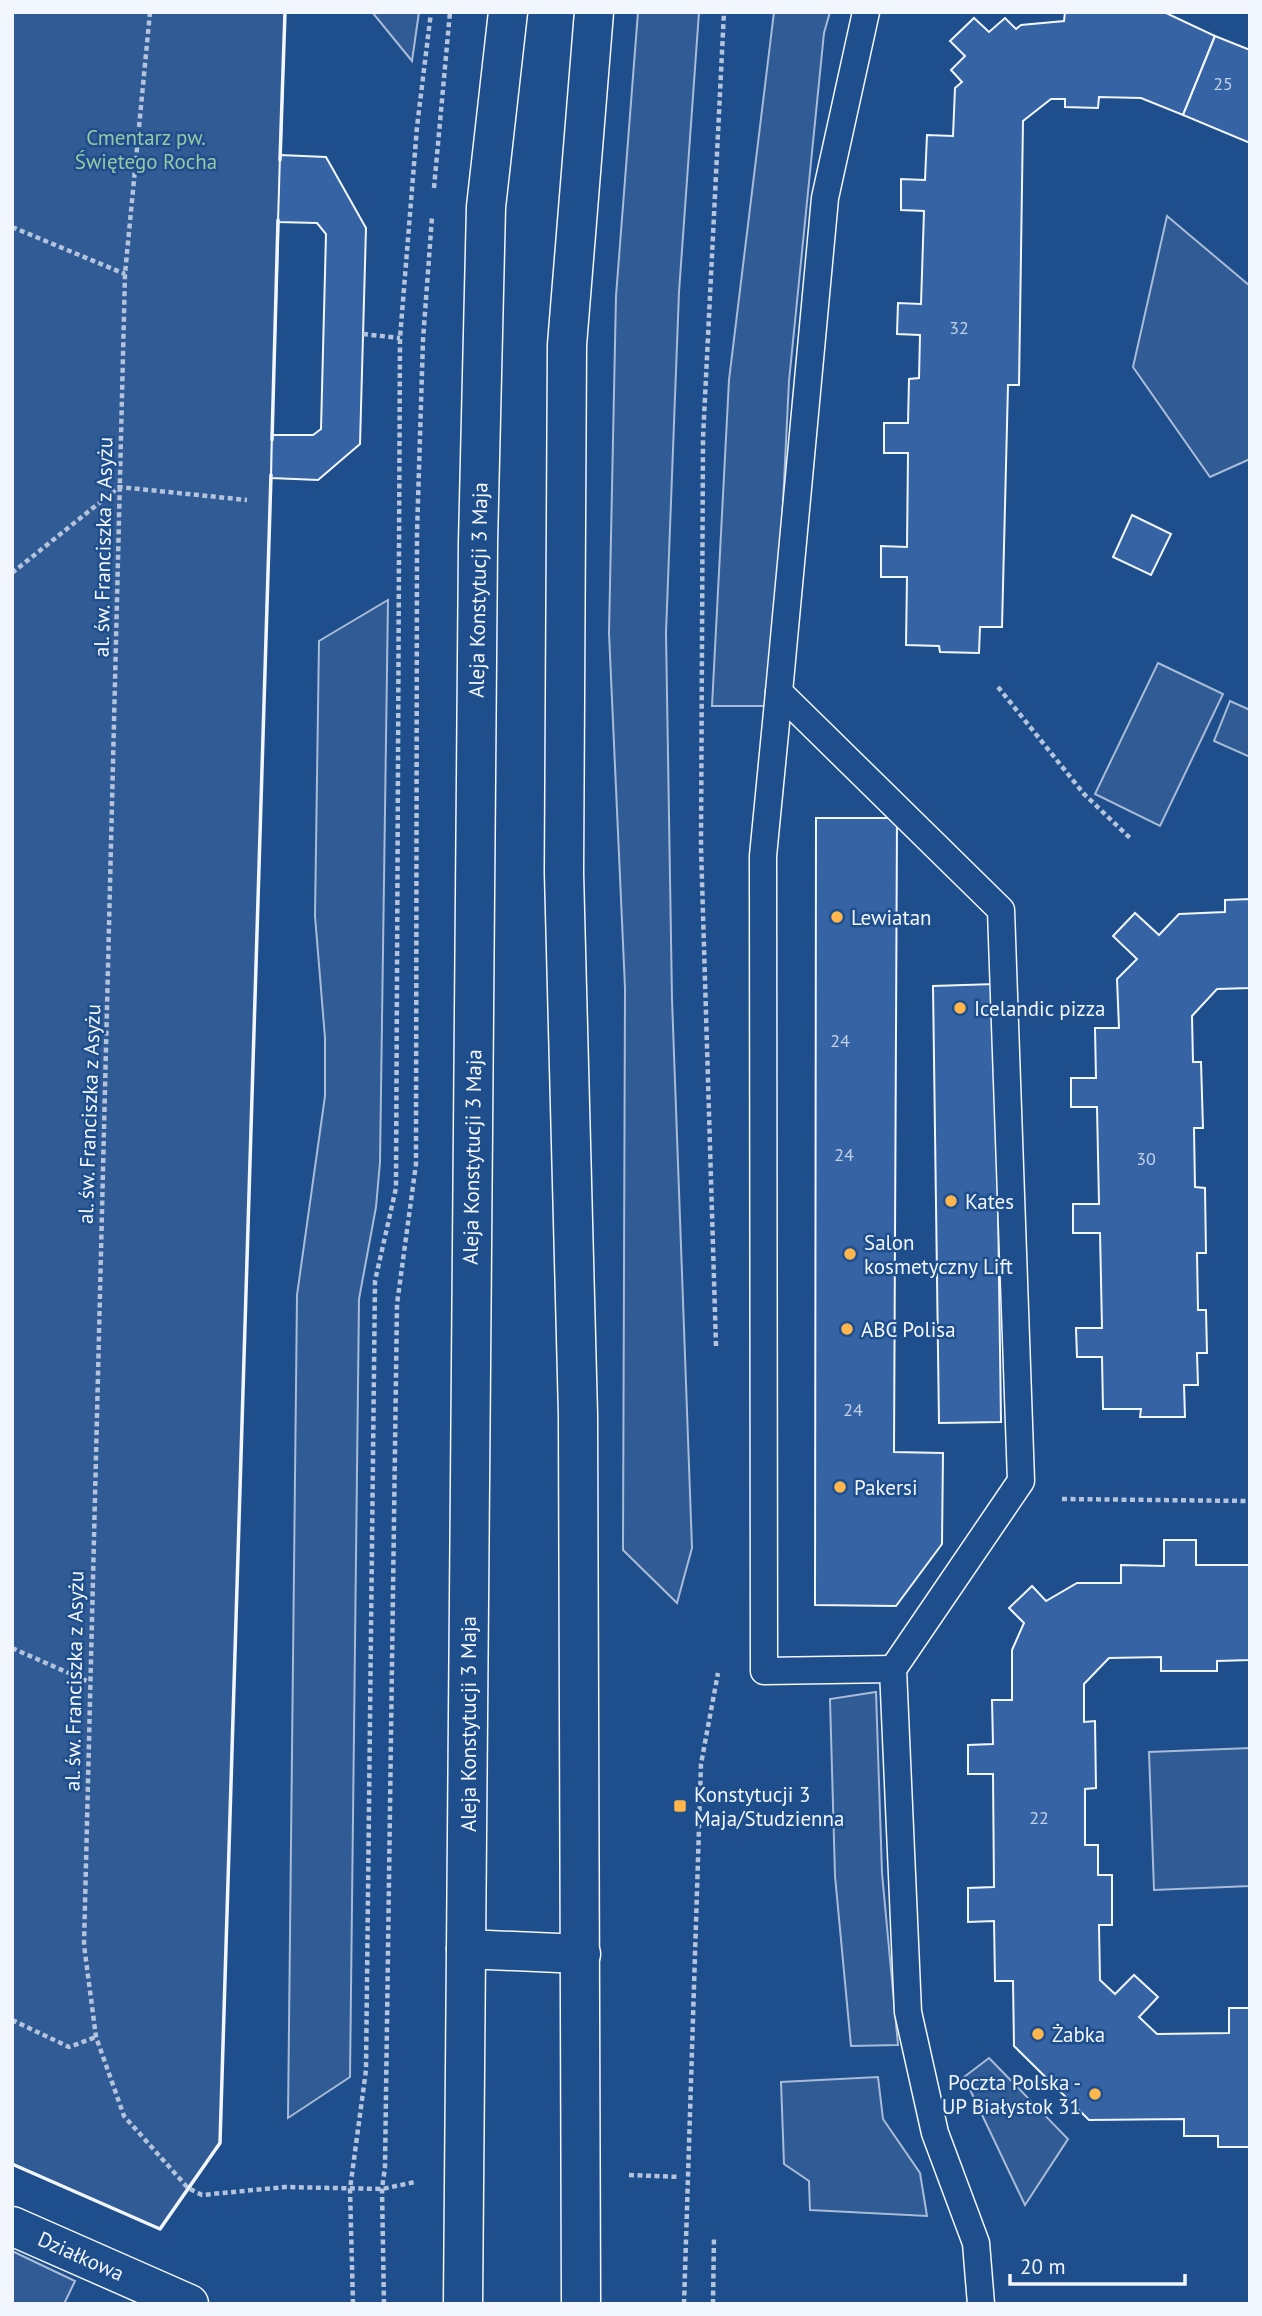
<svg xmlns="http://www.w3.org/2000/svg" width="1262" height="2316" font-family="'PT Sans',sans-serif">
  <style>
    .built { fill: #305b95; stroke: #a8bbd7; stroke-width: 2 }
    .building { fill: #3563a3; stroke: #f2f6ff; stroke-width: 2 }
    .lines { fill: none; stroke-linecap: round; stroke-linejoin: round }
    .service-casing { stroke: #f2f6ff; stroke-width: 29 }
    .minor-casing { stroke: #f2f6ff; stroke-width: 41 }
    .secondary-casing { stroke: #f2f6ff; stroke-width: 41 }
    .path { stroke: #b3c4dc; stroke-width: 4.5; stroke-dasharray: 5 3.5; stroke-linecap: butt }
    .service { stroke: #1f4e8c; stroke-width: 26 }
    .minor { stroke: #1f4e8c; stroke-width: 38 }
    .secondary { stroke: #1f4e8c; stroke-width: 38 }
    .wall { stroke: #f2f6ff; stroke-width: 3.5 }
    .poi-dot { fill: #ffb74d; stroke: #1f4e8c; stroke-width: 2.5 }
    .labels { text-anchor: middle; dominant-baseline: central; stroke-width: 5; stroke-linejoin: round; paint-order: stroke }
    .number-label { font-size: 18px; fill: #c3d1e8 }
    .park-label { font-size: 21px; fill: #97c8a6; stroke: #1f4e8c }
    .street-label { font-size: 21px; fill: #f2f6ff; stroke: #1f4e8c }
    .poi-label { font-size: 21px; fill: #f2f6ff; stroke: #1f4e8c; text-anchor: start }
  </style>
  <rect width="100%" height="100%" fill="#1f4e8c"/>
  <g class="built">
    <path d="M 12,12 L 285,12 L 220,2143 L 160,2229 L 12,2164 Z"/>
    <path d="M 372,12 L 419,12 L 412,61 Z"/>
    <path d="M 638,12 L 699,12 L 679,292 L 666,633 L 672,999 L 692,1548 L 677,1603 L 623,1550 L 625,988 L 609,633 L 616,296 Z"/>
    <path d="M 774,12 L 830,12 L 824,33 L 789,381 L 773,706 L 712,706 L 729,380 Z"/>
    <path d="M 1167,216 L 1250,286 L 1250,459 L 1210,477 L 1133,367 Z"/>
    <path d="M 388,600 L 380,1162 L 376,1207 L 359,1299 L 350,2077 L 288,2118 L 297,1295 L 325,1096 L 325,1038 L 315,916 L 319,641 Z"/>
    <path d="M 1158,663 L 1223,694 L 1160,826 L 1095,794 Z"/>
    <path d="M 1230,701 L 1250,710 L 1250,757 L 1214,741 Z"/>
    <path d="M 876,1692 L 882,1873 L 898,2045 L 851,2046 L 835,1876 L 830,1699 Z"/>
    <path d="M 1250,1748 L 1250,1886 L 1154,1890 L 1149,1752 Z"/>
    <path d="M 989,2058 L 1068,2139 L 1025,2205 L 964,2077 Z"/>
    <path d="M 878,2077 L 883,2119 L 920,2173 L 927,2216 L 810,2210 L 809,2181 L 784,2164 L 781,2082 Z"/>
    <path d="M 12,2251 L 75,2281 L 64,2304 L 12,2304 Z"/>
  </g>
  <g class="building">
    <path d="M 1065,12 L 1164,12 L 1215,36 L 1183,115 L 1141,98 L 1099,97 L 1098,108 L 1065,107 L 1065,99 L 1051,99 L 1023,121 L 1019,385 L 1008,385 L 1002,627 L 980,627 L 979,653 L 940,652 L 939,646 L 906,645 L 907,577 L 881,577 L 881,546 L 907,547 L 908,453 L 884,453 L 884,423 L 908,423 L 909,379 L 919,378 L 920,335 L 897,334 L 898,303 L 921,304 L 924,211 L 901,210 L 901,179 L 925,180 L 927,135 L 953,136 L 955,88 L 962,82 L 951,70 L 965,56 L 950,41 L 974,18 L 989,32 L 1005,18 L 1016,29 L 1021,25 L 1064,21 Z"/>
    <path d="M 1215,36 L 1250,50 L 1250,143 L 1183,115 Z"/>
    <path d="M 280,155 L 326,157 L 366,228 L 360,444 L 318,480 L 271,478 L 272,435 L 313,435 L 321,429 L 326,234 L 317,223 L 278,222 Z"/>
    <path d="M 1132,515 L 1171,534 L 1151,575 L 1113,557 Z"/>
    <path d="M 816,818 L 897,818 L 894,1452 L 943,1453 L 942,1544 L 896,1606 L 815,1605 Z"/>
    <path d="M 1250,899 L 1250,988 L 1217,989 L 1192,1016 L 1193,1062 L 1201,1062 L 1203,1128 L 1194,1128 L 1195,1187 L 1205,1188 L 1206,1253 L 1197,1253 L 1198,1310 L 1206,1310 L 1207,1353 L 1197,1353 L 1198,1385 L 1184,1385 L 1185,1417 L 1140,1417 L 1141,1409 L 1103,1409 L 1102,1357 L 1077,1357 L 1076,1328 L 1102,1328 L 1100,1233 L 1073,1233 L 1073,1204 L 1099,1204 L 1097,1107 L 1071,1107 L 1071,1078 L 1096,1078 L 1095,1028 L 1119,1028 L 1117,979 L 1137,959 L 1113,936 L 1135,913 L 1159,935 L 1179,914 L 1225,912 L 1225,900 Z"/>
    <path d="M 995,984 L 1001,1422 L 939,1423 L 933,986 Z"/>
    <path d="M 1164,1540 L 1196,1540 L 1196,1565 L 1250,1565 L 1250,1660 L 1217,1661 L 1217,1671 L 1161,1671 L 1161,1657 L 1109,1658 L 1084,1684 L 1084,1722 L 1095,1721 L 1096,1788 L 1085,1789 L 1085,1845 L 1098,1845 L 1098,1875 L 1112,1875 L 1112,1925 L 1099,1925 L 1100,1980 L 1115,1994 L 1134,1975 L 1158,1997 L 1139,2017 L 1157,2034 L 1229,2033 L 1229,2008 L 1250,2008 L 1250,2147 L 1218,2147 L 1218,2136 L 1184,2136 L 1184,2119 L 1089,2120 L 1014,2046 L 1013,1981 L 995,1981 L 994,1921 L 968,1922 L 968,1888 L 994,1887 L 993,1774 L 968,1774 L 968,1745 L 993,1744 L 992,1700 L 1012,1700 L 1012,1650 L 1024,1623 L 1009,1608 L 1032,1586 L 1046,1601 L 1077,1583 L 1121,1583 L 1121,1565 L 1164,1566 Z"/>
  </g>
  <g class="lines">
    <g class="service-casing">
      <g id="service">
        <path d="M 866,12 L 825,198 L 779,692 L 1001,910 L 1021,1481 L 893,1669 L 908,2012 L 935,2133 L 976,2243 L 981,2304"/>
        <path d="M 779,692 L 763,856 L 764,1671 L 893,1669"/>
      </g>
    </g>
    <g class="minor-casing">
      <path id="minor" d="M 12,2226 L 189,2304"/>
    </g>
    <g class="secondary-casing">
      <g id="secondary">
        <path d="M 466,1949 L 581,1954"/>
        <path d="M 463,2304 L 478,543 L 486,207 L 508,12"/>
        <path d="M 581,2304 L 578,1415 L 564,873 L 567,345 L 594,12"/>
      </g>
    </g>
    <g class="path">
      <path d="M 150,12 L 125,274 L 84,1945 L 96,2037 L 124,2116 L 188,2188 L 202,2195 L 285,2187 L 382,2189 L 415,2182"/>
      <path d="M 434,188 L 450,12"/>
      <path d="M 12,227 L 125,274"/>
      <path d="M 363,334 L 400,338"/>
      <path d="M 12,573 L 119,487 L 247,500"/>
      <path d="M 998,687 L 1084,794 L 1131,839"/>
      <path d="M 716,1346 L 701,847 L 703,438 L 724,12"/>
      <path d="M 1062,1499 L 1250,1501"/>
      <path d="M 12,1648 L 89,1682"/>
      <path d="M 12,2020 L 69,2047 L 96,2037"/>
      <path d="M 629,2175 L 680,2177"/>
      <path d="M 353,2304 L 350,2189 L 366,2070 L 375,1281 L 396,1188 L 400,338 L 417,127 L 431,12"/>
      <path d="M 384,2304 L 382,2189 L 385,2167 L 397,1304 L 416,1164 L 417,533 L 423,340 L 432,217"/>
      <path d="M 684,2304 L 701,1764 L 718,1673"/>
      <path d="M 713,2304 L 714,2236"/>
    </g>
    <use href="#service" class="service"/>
    <use href="#minor" class="minor"/>
    <use href="#secondary" class="secondary"/>
    <g class="wall">
      <path d="M 280,160 L 285,12"/>
      <path d="M 272,440 L 278,220"/>
      <path d="M 12,2164 L 160,2229 L 220,2143 L 271,475"/>
    </g>
  </g>
  <g class="poi-dot">
    <circle cx="837" cy="917" r="7"/>
    <circle cx="960" cy="1008" r="7"/>
    <circle cx="951" cy="1201" r="7"/>
    <circle cx="850" cy="1254" r="7"/>
    <circle cx="847" cy="1329" r="7"/>
    <circle cx="840" cy="1487" r="7"/>
    <rect x="673" y="1799" width="14" height="14" rx="3.5"/>
    <circle cx="1038" cy="2034" r="7"/>
    <circle cx="1095" cy="2094" r="7"/>
  </g>
  <g class="labels">
    <g class="number-label">
      <text x="1223" y="83">25</text>
      <text x="959" y="327">32</text>
      <text x="840" y="1040">24</text>
      <text x="844" y="1154">24</text>
      <text x="1146" y="1158">30</text>
      <text x="853" y="1409">24</text>
      <text x="1039" y="1817">22</text>
    </g>
    <g class="park-label">
      <text x="146" y="137">Cmentarz pw.<tspan x="146" dy="24">Świętego Rocha</tspan></text>
    </g>
    <g class="street-label">
      <text transform="translate(103 547) rotate(-89)">al. św. Franciszka z Asyżu</text>
      <text transform="translate(478 590) rotate(-89)">Aleja Konstytucji 3 Maja</text>
      <text transform="translate(89 1114) rotate(-88)">al. św. Franciszka z Asyżu</text>
      <text transform="translate(472 1157) rotate(-89)">Aleja Konstytucji 3 Maja</text>
      <text transform="translate(74 1681) rotate(-89)">al. św. Franciszka z Asyżu</text>
      <text transform="translate(468 1724) rotate(-90)">Aleja Konstytucji 3 Maja</text>
      <text transform="translate(81 2256) rotate(24)">Działkowa</text>
    </g>
    <g class="poi-label">
      <text x="851" y="917">Lewiatan</text>
      <text x="974" y="1008">Icelandic pizza</text>
      <text x="965" y="1201">Kates</text>
      <text x="864" y="1242">Salon<tspan x="864" dy="24">kosmetyczny Lift</tspan></text>
      <text x="861" y="1329">ABC Polisa</text>
      <text x="854" y="1487">Pakersi</text>
      <text x="694" y="1794">Konstytucji 3<tspan x="694" dy="24">Maja/Studzienna</tspan></text>
      <text x="1052" y="2034">Żabka</text>
      <text x="1081" y="2082" text-anchor="end">Poczta Polska -<tspan x="1081" dy="24">UP Białystok 31</tspan></text>
    </g>
  </g>
  <rect width="1262" height="2316" fill="none" stroke="#f2f6ff" stroke-width="28"/>
  <path d="M1010 2274v10h175v-10" fill="none" stroke="#f2f6ff" stroke-width="3.5"/>
  <text x="1020" y="2274" font-size="21" fill="#f2f6ff" stroke="#1f4e8c" stroke-width="5" paint-order="stroke">20 m</text>
</svg>
